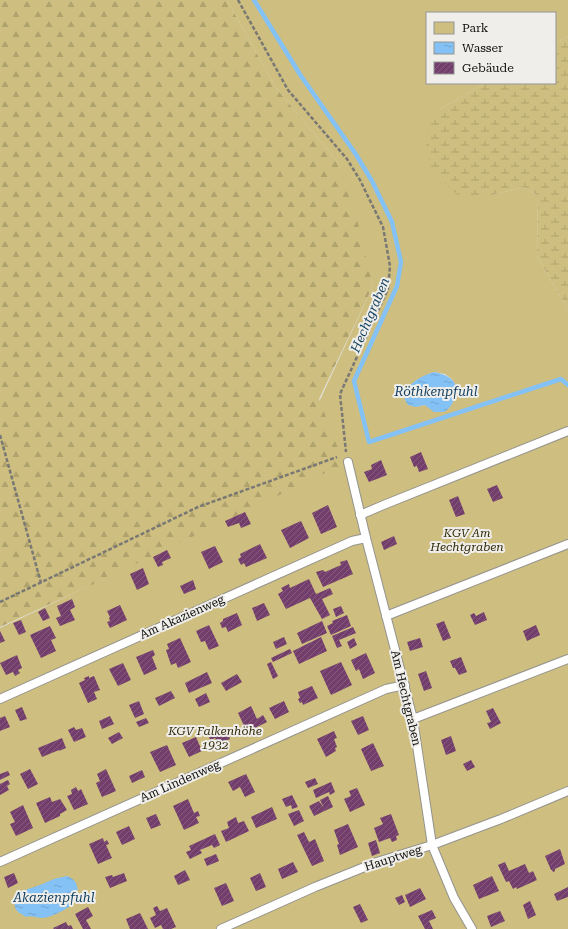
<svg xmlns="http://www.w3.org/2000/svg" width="568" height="929" font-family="'Roboto Serif',serif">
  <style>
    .green { fill: #cebe7f; fill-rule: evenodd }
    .forest { fill: url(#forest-firs) }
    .wetland { fill: url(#wetland-marsh) }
    .water { fill: url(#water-ripples) }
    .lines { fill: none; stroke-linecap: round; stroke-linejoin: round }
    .stream { stroke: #84c1f5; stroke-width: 4.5 }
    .building { fill: url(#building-hatch) }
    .service-casing { stroke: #94938f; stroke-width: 10 }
    .path { stroke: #797875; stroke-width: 2.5; stroke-dasharray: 4 2; stroke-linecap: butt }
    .service { stroke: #fff; stroke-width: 8 }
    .labels { text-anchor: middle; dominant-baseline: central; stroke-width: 4; stroke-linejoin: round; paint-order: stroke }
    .park-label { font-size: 12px; font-style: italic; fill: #332b09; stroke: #efeeea }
    .street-label { font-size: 12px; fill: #11100f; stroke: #efeeea }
    .water-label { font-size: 13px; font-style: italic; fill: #0e3d5f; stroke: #efeeea }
  </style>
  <defs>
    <pattern id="forest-firs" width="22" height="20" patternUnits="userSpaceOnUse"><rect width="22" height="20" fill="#cebe7f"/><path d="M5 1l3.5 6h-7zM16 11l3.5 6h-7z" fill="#b0a26d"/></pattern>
    <pattern id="wetland-marsh" width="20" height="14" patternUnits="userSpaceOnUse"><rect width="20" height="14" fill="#cebe7f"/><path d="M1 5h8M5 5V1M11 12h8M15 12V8" fill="none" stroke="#b0a26d"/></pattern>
    <pattern id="water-ripples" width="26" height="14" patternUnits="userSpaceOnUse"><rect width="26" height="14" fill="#84c1f5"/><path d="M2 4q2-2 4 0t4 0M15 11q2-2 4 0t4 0" fill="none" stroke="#71a5d1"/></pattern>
    <pattern id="building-hatch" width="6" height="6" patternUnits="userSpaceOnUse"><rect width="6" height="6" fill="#733e6b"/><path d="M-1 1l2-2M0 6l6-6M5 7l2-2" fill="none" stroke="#845c7e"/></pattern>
  </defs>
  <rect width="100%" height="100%" fill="#e2e1dc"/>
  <path class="green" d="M 227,0 L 568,0 L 568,36 L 555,44 L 555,13 L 427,13 L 427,83 L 485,83 L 437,111 L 493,195 L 524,187 L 538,196 L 537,256 L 568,310 L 568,929 L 0,929 L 0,628 L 47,606 L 343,464 L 319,402 L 373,286 L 338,162 L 276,88 ZM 434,372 L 445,374 L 453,380 L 434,411 L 425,405 L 416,407 Z"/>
  <path class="forest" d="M 0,0 L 227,0 L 276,88 L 338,162 L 358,223 L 373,286 L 319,399 L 344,464 L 98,582 L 0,627 Z"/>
  <path class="wetland" d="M 568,36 L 568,310 L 537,256 L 538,196 L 524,187 L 493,195 L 459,196 L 435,175 L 426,154 L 427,134 L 437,111 L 485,83 L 555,83 L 555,44 Z"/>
  <g class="water">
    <path d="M 434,372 C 449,375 462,382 454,400 C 451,406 449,409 444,412 L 434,412 L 425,405 L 416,407 L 408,405 C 406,402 403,397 405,393 C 409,382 424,375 434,372 Z"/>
    <path d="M 67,876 C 72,878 76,881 77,886 C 81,903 64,911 51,916 C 48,917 44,918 42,918 C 36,918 32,915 26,917 L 18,912 L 15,908 L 14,898 L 15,895 L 19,892 L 40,885 L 54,879 Z"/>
  </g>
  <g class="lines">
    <path class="stream" d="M 254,0 L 301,76 L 355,153 L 372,181 L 392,222 L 401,262 L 397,286 L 354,381 L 369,442 L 561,379 L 568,385"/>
  </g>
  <g class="building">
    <path d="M 421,452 L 428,469 L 419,472 L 417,466 L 414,467 L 410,457 Z"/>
    <path d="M 381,460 L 387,475 L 369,482 L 364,472 L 372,469 L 371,465 Z"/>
    <path d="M 497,485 L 503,498 L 493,502 L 487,489 Z"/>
    <path d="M 458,496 L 465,514 L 456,517 L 449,500 Z"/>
    <path d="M 328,505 L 337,527 L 321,534 L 312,513 Z"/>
    <path d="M 245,512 L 251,524 L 241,528 L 239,523 L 228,527 L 225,521 Z"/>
    <path d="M 301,521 L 309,538 L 290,548 L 281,530 Z"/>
    <path d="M 394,536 L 397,544 L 384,550 L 381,542 Z"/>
    <path d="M 260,544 L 267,558 L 246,567 L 244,563 L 241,565 L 238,559 L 241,557 L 240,554 Z"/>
    <path d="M 215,546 L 223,562 L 209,569 L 201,552 Z"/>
    <path d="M 167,550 L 171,558 L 162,562 L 163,565 L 158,567 L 153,557 Z"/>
    <path d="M 347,560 L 353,574 L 323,587 L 316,572 L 323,570 L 325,572 L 341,565 L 340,562 Z"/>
    <path d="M 143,568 L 149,584 L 137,590 L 130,574 Z"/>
    <path d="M 309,579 L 316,594 L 330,588 L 333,594 L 322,599 L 330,615 L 322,619 L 310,598 L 286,609 L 278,594 L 283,591 L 281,588 L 289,584 L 290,588 Z"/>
    <path d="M 193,580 L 196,589 L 184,594 L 180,586 Z"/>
    <path d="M 72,599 L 75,607 L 70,610 L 75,620 L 60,626 L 56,618 L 61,616 L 57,606 Z"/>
    <path d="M 264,603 L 270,615 L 257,621 L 252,608 Z"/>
    <path d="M 120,605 L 127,620 L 110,628 L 107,622 L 110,621 L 109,618 L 110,617 L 107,611 Z"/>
    <path d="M 341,606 L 344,613 L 336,617 L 333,609 Z"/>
    <path d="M 45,608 L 50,618 L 43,621 L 38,612 Z"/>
    <path d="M 484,612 L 487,620 L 475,625 L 470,615 L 474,613 L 476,616 Z"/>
    <path d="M 237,613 L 242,625 L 228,632 L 226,627 L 222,628 L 220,623 L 223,621 L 223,619 Z"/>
    <path d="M 347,615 L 351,626 L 331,635 L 327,626 L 333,623 L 332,621 Z"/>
    <path d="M 21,620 L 26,632 L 19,635 L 13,623 Z"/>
    <path d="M 322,621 L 327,633 L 302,644 L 297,633 Z"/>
    <path d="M 444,621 L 451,638 L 443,641 L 436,624 Z"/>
    <path d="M 209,625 L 219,646 L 209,650 L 205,641 L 201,642 L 196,631 Z"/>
    <path d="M 536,625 L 540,635 L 527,641 L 523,631 Z"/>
    <path d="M 50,626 L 56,638 L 51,640 L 56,651 L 41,658 L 30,635 Z"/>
    <path d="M 353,627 L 356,633 L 339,640 L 342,646 L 337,648 L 332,636 Z"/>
    <path d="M 0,631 L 5,641 L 0,643 Z"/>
    <path d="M 284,637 L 287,644 L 276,649 L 273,642 Z"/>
    <path d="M 321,637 L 327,651 L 299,664 L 293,651 Z"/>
    <path d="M 180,638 L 191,662 L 178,668 L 176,663 L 171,665 L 166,650 L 169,649 L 167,644 Z"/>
    <path d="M 354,638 L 357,645 L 350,649 L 347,642 Z"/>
    <path d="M 420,638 L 423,647 L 410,651 L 407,642 Z"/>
    <path d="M 290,649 L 292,653 L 273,662 L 271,658 Z"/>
    <path d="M 153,650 L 155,655 L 152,657 L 157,669 L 144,675 L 136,657 Z"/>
    <path d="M 366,653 L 375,673 L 363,679 L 359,669 L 356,671 L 351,660 Z"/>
    <path d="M 17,655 L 22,668 L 18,670 L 20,673 L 15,676 L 13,672 L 6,675 L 0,663 Z"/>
    <path d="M 461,657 L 467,672 L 459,675 L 455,668 L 453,668 L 450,661 Z"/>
    <path d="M 271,662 L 278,676 L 273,679 L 267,664 Z"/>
    <path d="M 341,662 L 352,685 L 331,695 L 320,671 Z"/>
    <path d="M 123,663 L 131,680 L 118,686 L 109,669 Z"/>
    <path d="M 426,671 L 432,688 L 424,691 L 418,674 Z"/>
    <path d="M 207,672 L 212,683 L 189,693 L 185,683 Z"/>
    <path d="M 237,674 L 242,682 L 226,691 L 221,683 Z"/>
    <path d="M 89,676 L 89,678 L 94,676 L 100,690 L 94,692 L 97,699 L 88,703 L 79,683 L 85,680 L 84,678 Z"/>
    <path d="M 312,686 L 318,698 L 303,705 L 302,702 L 300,703 L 298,699 L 300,698 L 298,692 Z"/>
    <path d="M 171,691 L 175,698 L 159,706 L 155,698 Z"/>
    <path d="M 206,693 L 210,702 L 199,707 L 195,699 Z"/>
    <path d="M 139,701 L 144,714 L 135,718 L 129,705 Z"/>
    <path d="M 284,701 L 289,712 L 275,719 L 269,708 Z"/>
    <path d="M 251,706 L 257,719 L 263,715 L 267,722 L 247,732 L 238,713 Z"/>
    <path d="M 22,707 L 27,719 L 20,721 L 15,710 Z"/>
    <path d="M 493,708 L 501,723 L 490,729 L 487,723 L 491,722 L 486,711 Z"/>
    <path d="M 5,716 L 10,727 L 0,731 L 0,718 Z"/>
    <path d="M 110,716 L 114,724 L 102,729 L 99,721 Z"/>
    <path d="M 363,716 L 369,730 L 358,735 L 351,721 Z"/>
    <path d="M 146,718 L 149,723 L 139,727 L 136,722 Z"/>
    <path d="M 74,727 L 76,730 L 82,728 L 86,737 L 74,742 L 68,730 Z"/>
    <path d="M 226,728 L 230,739 L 218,744 L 215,738 L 210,740 L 208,734 L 212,732 L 213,734 Z"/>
    <path d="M 334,731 L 337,738 L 334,739 L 337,747 L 335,748 L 336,751 L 326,757 L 317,739 Z"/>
    <path d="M 119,732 L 123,738 L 112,744 L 108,738 Z"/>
    <path d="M 451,736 L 456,751 L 446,755 L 441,740 Z"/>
    <path d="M 196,737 L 202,751 L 189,757 L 182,743 Z"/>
    <path d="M 62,738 L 66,748 L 59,751 L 59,750 L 42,757 L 38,748 Z"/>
    <path d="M 373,743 L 384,766 L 371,771 L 361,749 Z"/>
    <path d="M 167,745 L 176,765 L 160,772 L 150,752 Z"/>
    <path d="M 471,760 L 475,767 L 467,771 L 463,764 Z"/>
    <path d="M 30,769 L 38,784 L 28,789 L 20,774 Z"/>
    <path d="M 106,769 L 116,791 L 102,797 L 96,783 L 100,781 L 97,774 Z"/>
    <path d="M 142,770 L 145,777 L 132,783 L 129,776 Z"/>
    <path d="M 8,771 L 10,775 L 0,780 L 0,774 Z"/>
    <path d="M 246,774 L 255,792 L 245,797 L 240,787 L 233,791 L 228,782 Z"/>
    <path d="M 315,778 L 318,784 L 308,788 L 305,782 Z"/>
    <path d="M 8,780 L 10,784 L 7,786 L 9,790 L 0,795 L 0,784 Z"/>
    <path d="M 331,782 L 335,792 L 330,795 L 329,792 L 316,798 L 313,790 Z"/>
    <path d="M 76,787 L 78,791 L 81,789 L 88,804 L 74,810 L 67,796 L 72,794 L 71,790 Z"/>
    <path d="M 357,788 L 365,805 L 350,812 L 344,799 L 351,796 L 349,791 Z"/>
    <path d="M 292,795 L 298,807 L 292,809 L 291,805 L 286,807 L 282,799 Z"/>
    <path d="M 328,796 L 333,807 L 314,816 L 309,806 L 319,801 L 324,808 L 320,800 Z"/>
    <path d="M 50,797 L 52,802 L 60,799 L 67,810 L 60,814 L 60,816 L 45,823 L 36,803 Z"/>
    <path d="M 188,799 L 194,813 L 198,811 L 200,816 L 196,817 L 199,823 L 184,830 L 173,806 Z"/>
    <path d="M 23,805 L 33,828 L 16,836 L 10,824 L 15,822 L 10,812 Z"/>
    <path d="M 272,807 L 277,819 L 256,828 L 251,817 Z"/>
    <path d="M 299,810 L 304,821 L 294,826 L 288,814 Z"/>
    <path d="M 156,814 L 161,825 L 151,829 L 146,818 Z"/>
    <path d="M 391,814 L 399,835 L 396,836 L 397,840 L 392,842 L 390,838 L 379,842 L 374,828 L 383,824 L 380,818 Z"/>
    <path d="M 236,817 L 238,823 L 244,821 L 249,831 L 226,842 L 221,831 L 229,828 L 227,822 Z"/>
    <path d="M 348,824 L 358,847 L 340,855 L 337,845 L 339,844 L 334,830 Z"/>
    <path d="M 129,826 L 135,839 L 122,845 L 116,832 Z"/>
    <path d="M 304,832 L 309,842 L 315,839 L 324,861 L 312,866 L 297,835 Z"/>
    <path d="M 215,834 L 220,845 L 214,848 L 212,845 L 200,850 L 202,853 L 190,859 L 186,852 L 191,850 L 189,846 Z"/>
    <path d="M 103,838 L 104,842 L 107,840 L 109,844 L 106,845 L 112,858 L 98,864 L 89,844 Z"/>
    <path d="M 376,840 L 380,853 L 372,856 L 368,843 Z"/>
    <path d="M 560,849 L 565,864 L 555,869 L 555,871 L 553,872 L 552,870 L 551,870 L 545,856 Z"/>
    <path d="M 216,854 L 219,861 L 207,866 L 204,859 Z"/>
    <path d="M 293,862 L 298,872 L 282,879 L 278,869 Z"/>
    <path d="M 505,862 L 509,871 L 525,864 L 529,873 L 533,871 L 537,880 L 517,889 L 516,887 L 513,889 L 509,881 L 506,882 L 498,865 Z"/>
    <path d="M 185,870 L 190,880 L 178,885 L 174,876 Z"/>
    <path d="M 14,873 L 18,883 L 8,888 L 4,877 Z"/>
    <path d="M 124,873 L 127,881 L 110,888 L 105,877 L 112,875 L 113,877 Z"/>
    <path d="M 260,873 L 266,887 L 256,891 L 250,878 Z"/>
    <path d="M 492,876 L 499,891 L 479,899 L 473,885 Z"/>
    <path d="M 226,883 L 234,901 L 222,906 L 214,888 Z"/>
    <path d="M 568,887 L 568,897 L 557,901 L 554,894 Z"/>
    <path d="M 420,888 L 426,899 L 410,907 L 405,895 Z"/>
    <path d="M 402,895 L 405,902 L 399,905 L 395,898 Z"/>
    <path d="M 530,901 L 536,915 L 528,919 L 523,905 Z"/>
    <path d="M 360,904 L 368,920 L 361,923 L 353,907 Z"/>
    <path d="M 157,906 L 160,911 L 167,908 L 176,927 L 171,929 L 163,929 L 161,925 L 155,928 L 150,918 L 156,915 L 153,908 Z"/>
    <path d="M 88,907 L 93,916 L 86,920 L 91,929 L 83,929 L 75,914 Z"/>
    <path d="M 432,910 L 436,918 L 429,921 L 433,929 L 425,929 L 418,916 Z"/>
    <path d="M 500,911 L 505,921 L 491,927 L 487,916 Z"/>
    <path d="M 140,913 L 148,929 L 130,929 L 126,919 Z"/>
    <path d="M 66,922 L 68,926 L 71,925 L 73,929 L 54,929 L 53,928 Z"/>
  </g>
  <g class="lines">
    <g class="service-casing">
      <g id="service">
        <path d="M 348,462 L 366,538 L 413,719 L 432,845 L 454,898 L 472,929"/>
        <path d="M 360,515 L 386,504 L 568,431"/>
        <path d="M 386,616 L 568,544"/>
        <path d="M 0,699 L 352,541 L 366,538"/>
        <path d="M 413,719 L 568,659"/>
        <path d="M 0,862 L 386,689 L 405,685"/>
        <path d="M 221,929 L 315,887 L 377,862 L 432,845 L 501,819 L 568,791"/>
      </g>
    </g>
    <g class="path">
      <path d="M 238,0 L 288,90 L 347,159 L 360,180 L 383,227 L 390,266 L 388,289 L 340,394 L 346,452"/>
      <path d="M 0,435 L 41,583"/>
      <path d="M 0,602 L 198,507 L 337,457"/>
    </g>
    <use href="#service" class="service"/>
  </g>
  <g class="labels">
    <g class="park-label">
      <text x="467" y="533">KGV Am<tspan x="467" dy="14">Hechtgraben</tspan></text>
      <text x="215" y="731">KGV Falkenhöhe<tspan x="215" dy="14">1932</tspan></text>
    </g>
    <g class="street-label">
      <text transform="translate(182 617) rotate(-24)">Am Akazienweg</text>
      <text transform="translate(406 698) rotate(77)">Am Hechtgraben</text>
      <text transform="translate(180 781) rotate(-24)">Am Lindenweg</text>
      <text transform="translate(393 858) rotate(-18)">Hauptweg</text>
    </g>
    <g class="water-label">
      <text transform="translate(370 315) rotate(-67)">Hechtgraben</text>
      <text x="436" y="391">Röthkenpfuhl</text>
      <text x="54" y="897">Akazienpfuhl</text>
    </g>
  </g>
  <rect x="426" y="12" width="130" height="72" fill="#efeeea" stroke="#969592"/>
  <rect x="434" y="22" width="20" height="12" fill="#cebe7f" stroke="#969592"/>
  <text x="462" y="32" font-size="12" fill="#11100f">Park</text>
  <rect x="434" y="42" width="20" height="12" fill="url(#water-ripples)" stroke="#969592"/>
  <text x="462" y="52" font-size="12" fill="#11100f">Wasser</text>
  <rect x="434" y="62" width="20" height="12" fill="url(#building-hatch)" stroke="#969592"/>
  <text x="462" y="72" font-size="12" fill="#11100f">Gebäude</text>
</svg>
